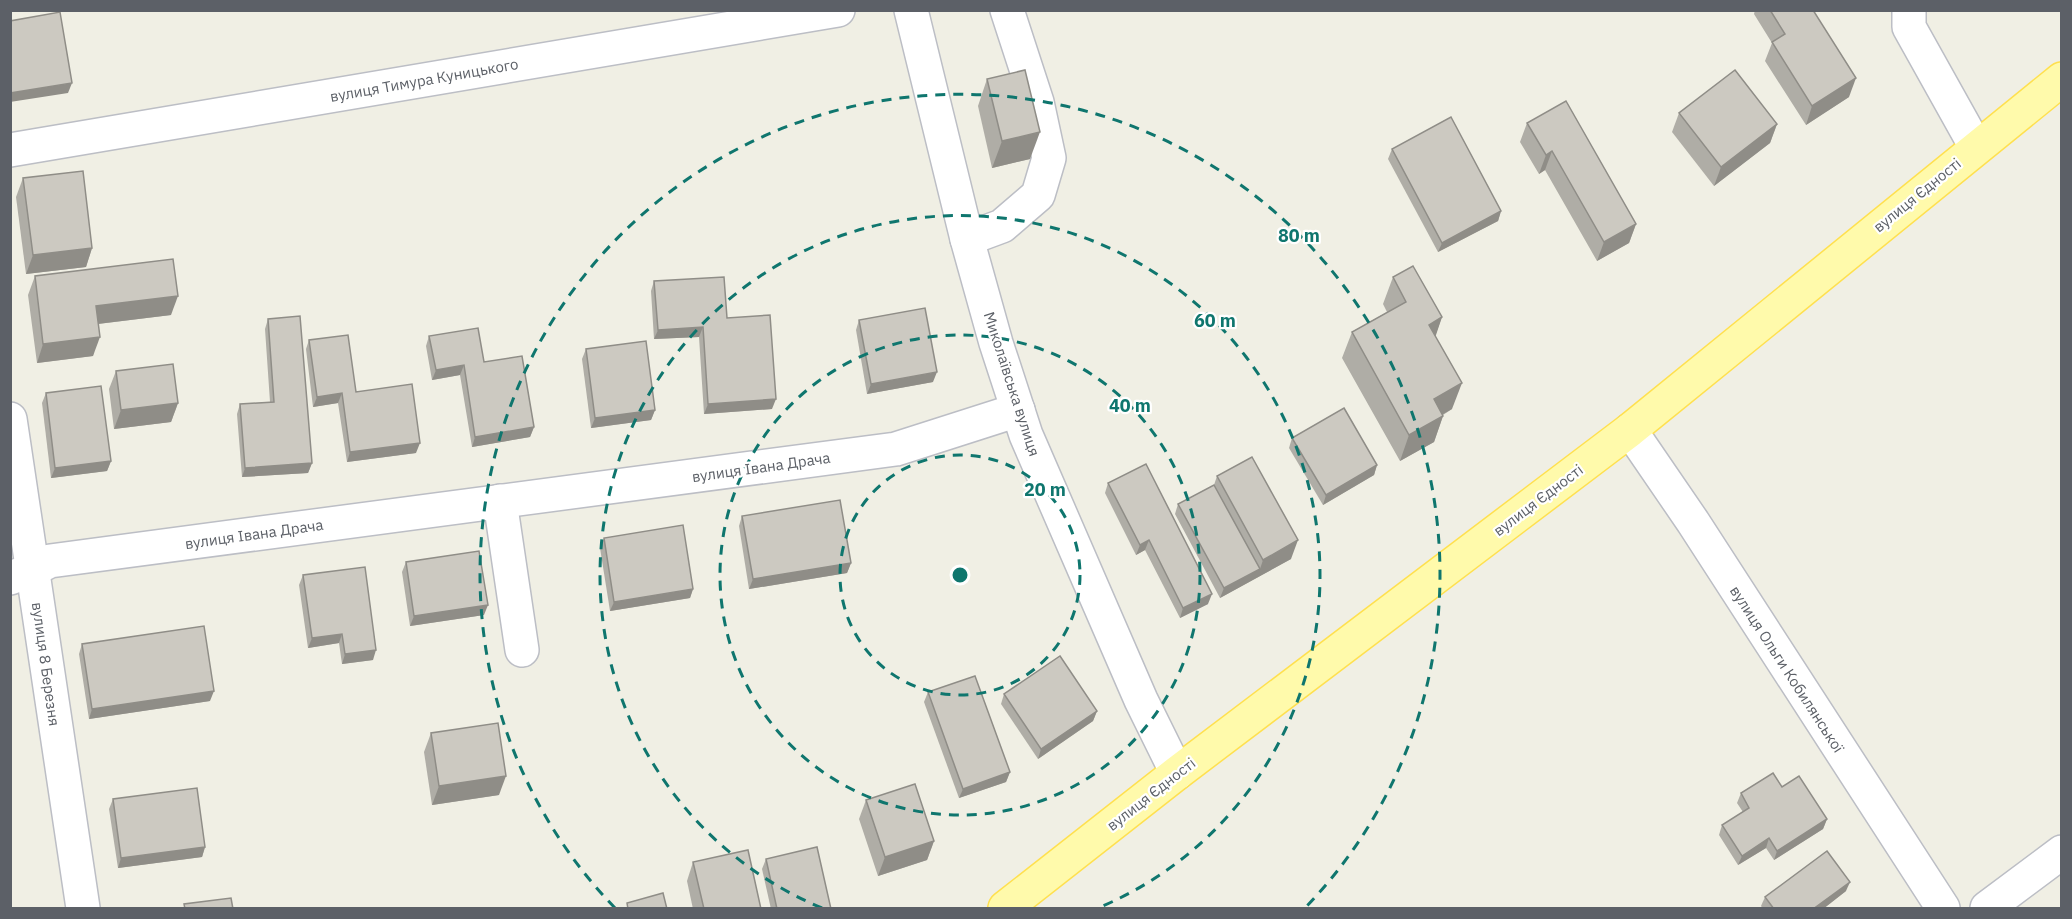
<svg xmlns="http://www.w3.org/2000/svg" width="2072" height="919" font-family="'IBM Plex Sans',sans-serif">
  <style>
    .lines { fill: none; stroke-linecap: round; stroke-linejoin: round }
    .minor-casing { stroke: #bcbec5; stroke-width: 36 }
    .major-casing { stroke: #ffe04f; stroke-width: 36 }
    .minor { stroke: #fff; stroke-width: 33 }
    .major { stroke: #fffaab; stroke-width: 33 }
    .wall { fill: #afada6 }
    .shaded-wall { fill: #8f8d87 }
    .building { fill: #ccc9c1; stroke: #8f8d87; stroke-width: 1.5 }
    .ring { fill: none; stroke: #0f766e; stroke-width: 3; stroke-dasharray: 10 8 }
    .labels { text-anchor: middle; dominant-baseline: central; stroke-width: 4.5; stroke-linejoin: round; paint-order: stroke }
    .street-label { font-size: 15px; fill: #5c6067; stroke: #fff }
    .centre { fill: #0f766e; stroke: #fff; stroke-width: 3 }
    .ring-label { font-size: 18px; text-anchor: middle; font-weight: bold; fill: #0f766e; stroke: #fff; stroke-width: 4.5; stroke-linejoin: round; paint-order: stroke }
  </style>
  <rect width="100%" height="100%" fill="#f0efe4"/>
  <g class="lines">
    <g class="minor-casing">
      <g id="minor">
        <path d="M 911,10 L 967,239 L 996,343 L 1026,435 L 1141,700 L 1177,773"/>
        <path d="M 1909,10 L 1909,27 L 1976,147"/>
        <path d="M 10,150 L 838,10"/>
        <path d="M 967,239 L 1002,226 L 1038,195 L 1049,158 L 1037,102 L 1007,10"/>
        <path d="M 10,419 L 83,908"/>
        <path d="M 1630,430 L 1693,522 L 1943,908"/>
        <path d="M 500,501 L 522,650"/>
        <path d="M 10,578 L 32,570 L 50,561 L 896,449 L 1018,410"/>
        <path d="M 1987,908 L 2062,852"/>
      </g>
    </g>
    <g class="major-casing">
      <path id="major" d="M 1005,908 L 1177,773 L 1630,430 L 2062,79"/>
    </g>
    <use href="#minor" class="minor"/>
    <use href="#major" class="major"/>
  </g>
  <g class="wall">
    <path d="M 1755,10 L 1813,10 L 1849,97 L 1806,125 L 1765,61 L 1772,43 L 1754,14 Z"/>
    <path d="M 987,79 L 1030,159 L 992,168 L 978,106 Z"/>
    <path d="M 1679,113 L 1777,124 L 1770,143 L 1714,186 L 1672,132 Z"/>
    <path d="M 1527,123 L 1636,224 L 1629,243 L 1597,261 L 1545,170 L 1539,174 L 1520,142 Z"/>
    <path d="M 1392,149 L 1501,211 L 1498,221 L 1438,252 L 1388,159 Z"/>
    <path d="M 23,178 L 92,248 L 86,267 L 26,274 L 16,197 Z"/>
    <path d="M 35,276 L 171,315 L 98,324 L 93,356 L 37,363 L 28,295 Z"/>
    <path d="M 1393,277 L 1442,317 L 1435,336 L 1452,409 L 1443,415 L 1443,416 L 1434,442 L 1400,461 L 1342,358 L 1352,332 L 1387,312 L 1383,304 Z"/>
    <path d="M 654,281 L 727,318 L 772,409 L 704,414 L 699,337 L 654,339 L 651,291 Z"/>
    <path d="M 268,319 L 312,463 L 308,473 L 242,477 L 237,414 L 240,404 L 270,402 L 265,329 Z"/>
    <path d="M 859,320 L 933,382 L 867,394 L 856,330 Z"/>
    <path d="M 429,336 L 484,362 L 534,427 L 530,437 L 472,447 L 460,375 L 432,380 L 426,346 Z"/>
    <path d="M 309,340 L 356,392 L 416,453 L 347,462 L 338,403 L 313,407 L 306,349 Z"/>
    <path d="M 586,349 L 655,410 L 651,420 L 591,428 L 582,359 Z"/>
    <path d="M 116,371 L 178,403 L 171,422 L 114,429 L 109,389 Z"/>
    <path d="M 46,393 L 111,461 L 107,471 L 51,478 L 42,403 Z"/>
    <path d="M 1292,438 L 1377,465 L 1374,475 L 1323,505 L 1289,448 Z"/>
    <path d="M 1217,476 L 1291,559 L 1220,598 L 1175,514 L 1178,504 L 1214,485 Z"/>
    <path d="M 1108,483 L 1208,604 L 1180,618 L 1145,550 L 1136,555 L 1105,493 Z"/>
    <path d="M 742,516 L 851,563 L 847,573 L 749,589 L 739,526 Z"/>
    <path d="M 604,538 L 693,589 L 690,598 L 610,611 L 600,548 Z"/>
    <path d="M 406,562 L 484,615 L 410,626 L 402,572 Z"/>
    <path d="M 303,575 L 373,660 L 342,664 L 339,643 L 308,648 L 299,585 Z"/>
    <path d="M 82,644 L 210,701 L 89,719 L 79,654 Z"/>
    <path d="M 928,692 L 1010,772 L 1006,782 L 959,798 L 924,702 Z"/>
    <path d="M 1004,694 L 1097,711 L 1093,721 L 1038,759 L 1001,704 Z"/>
    <path d="M 431,733 L 499,795 L 432,805 L 424,752 Z"/>
    <path d="M 1782,787 L 1827,819 L 1823,829 L 1774,860 L 1766,848 L 1738,865 L 1719,835 L 1722,825 L 1743,812 L 1737,803 L 1741,793 Z"/>
    <path d="M 113,799 L 205,847 L 202,857 L 118,868 L 109,809 Z"/>
    <path d="M 866,800 L 934,841 L 927,860 L 878,876 L 859,819 Z"/>
    <path d="M 766,859 L 831,909 L 771,909 L 762,869 Z"/>
    <path d="M 693,862 L 761,909 L 693,909 L 687,881 Z"/>
    <path d="M 1846,891 L 1823,909 L 1763,909 L 1761,906 L 1765,897 Z"/>
  </g>
  <g class="shaded-wall">
    <path d="M 1856,78 L 1849,97 L 1806,125 L 1812,106 Z"/>
    <path d="M 72,83 L 68,93 L 10,102 L 10,93 Z"/>
    <path d="M 1777,124 L 1770,143 L 1714,186 L 1721,167 Z"/>
    <path d="M 1040,132 L 1030,159 L 992,168 L 1002,141 Z"/>
    <path d="M 1552,151 L 1545,170 L 1539,174 L 1546,155 Z"/>
    <path d="M 1501,211 L 1498,221 L 1438,252 L 1442,243 Z"/>
    <path d="M 1636,224 L 1629,243 L 1597,261 L 1604,242 Z"/>
    <path d="M 92,248 L 86,267 L 26,274 L 33,255 Z"/>
    <path d="M 178,296 L 171,315 L 89,325 L 96,306 Z"/>
    <path d="M 1442,317 L 1433,344 L 1429,325 Z"/>
    <path d="M 703,327 L 699,337 L 654,339 L 658,330 Z"/>
    <path d="M 100,337 L 93,356 L 37,363 L 43,344 Z"/>
    <path d="M 464,365 L 460,375 L 432,380 L 436,370 Z"/>
    <path d="M 937,372 L 933,382 L 867,394 L 871,384 Z"/>
    <path d="M 1462,383 L 1452,409 L 1424,425 L 1434,399 Z"/>
    <path d="M 342,393 L 338,403 L 313,407 L 317,397 Z"/>
    <path d="M 776,399 L 772,409 L 704,414 L 708,404 Z"/>
    <path d="M 178,403 L 171,422 L 114,429 L 121,410 Z"/>
    <path d="M 655,410 L 651,420 L 591,428 L 595,418 Z"/>
    <path d="M 1443,416 L 1434,442 L 1400,461 L 1409,435 Z"/>
    <path d="M 534,427 L 530,437 L 472,447 L 475,437 Z"/>
    <path d="M 420,443 L 416,453 L 347,462 L 350,452 Z"/>
    <path d="M 111,461 L 107,471 L 51,478 L 55,468 Z"/>
    <path d="M 312,463 L 308,473 L 242,477 L 245,468 Z"/>
    <path d="M 1377,465 L 1374,475 L 1323,505 L 1326,495 Z"/>
    <path d="M 1149,540 L 1145,550 L 1136,555 L 1140,545 Z"/>
    <path d="M 1298,540 L 1291,559 L 1220,598 L 1224,588 L 1260,569 L 1263,560 Z"/>
    <path d="M 851,563 L 847,573 L 749,589 L 753,579 Z"/>
    <path d="M 693,589 L 690,598 L 610,611 L 614,602 Z"/>
    <path d="M 1212,594 L 1208,604 L 1180,618 L 1183,608 Z"/>
    <path d="M 488,605 L 484,615 L 410,626 L 414,616 Z"/>
    <path d="M 342,634 L 339,643 L 308,648 L 312,638 Z"/>
    <path d="M 376,650 L 373,660 L 342,664 L 345,654 Z"/>
    <path d="M 214,691 L 210,701 L 89,719 L 92,709 Z"/>
    <path d="M 1097,711 L 1093,721 L 1038,759 L 1041,749 Z"/>
    <path d="M 1010,772 L 1006,782 L 959,798 L 963,789 Z"/>
    <path d="M 506,776 L 499,795 L 432,805 L 439,786 Z"/>
    <path d="M 1827,819 L 1823,829 L 1774,860 L 1777,851 Z"/>
    <path d="M 1769,838 L 1766,848 L 1738,865 L 1742,856 Z"/>
    <path d="M 934,841 L 927,860 L 878,876 L 885,857 Z"/>
    <path d="M 205,847 L 202,857 L 118,868 L 121,858 Z"/>
    <path d="M 1850,882 L 1846,891 L 1823,909 L 1813,909 Z"/>
  </g>
  <g class="building">
    <path d="M 1770,10 L 1813,10 L 1856,78 L 1812,106 L 1772,42 L 1785,34 Z"/>
    <path d="M 60,12 L 72,83 L 10,93 L 10,21 Z"/>
    <path d="M 1025,70 L 1040,132 L 1002,141 L 987,79 Z"/>
    <path d="M 1735,70 L 1777,124 L 1721,167 L 1679,113 Z"/>
    <path d="M 1566,101 L 1636,224 L 1604,242 L 1552,151 L 1546,155 L 1527,123 Z"/>
    <path d="M 1451,117 L 1501,211 L 1442,243 L 1392,149 Z"/>
    <path d="M 83,171 L 92,248 L 33,255 L 23,178 Z"/>
    <path d="M 173,259 L 178,296 L 96,306 L 100,337 L 43,344 L 35,276 Z"/>
    <path d="M 1413,266 L 1442,317 L 1429,325 L 1462,383 L 1434,399 L 1443,416 L 1409,435 L 1352,332 L 1406,302 L 1393,277 Z"/>
    <path d="M 724,277 L 727,318 L 770,315 L 776,399 L 708,404 L 703,327 L 658,330 L 654,281 Z"/>
    <path d="M 925,308 L 937,372 L 871,384 L 859,320 Z"/>
    <path d="M 300,316 L 312,463 L 245,468 L 240,404 L 274,402 L 268,319 Z"/>
    <path d="M 478,328 L 484,362 L 522,356 L 534,427 L 475,437 L 464,365 L 436,370 L 429,336 Z"/>
    <path d="M 348,335 L 356,392 L 412,384 L 420,443 L 350,452 L 342,393 L 317,397 L 309,340 Z"/>
    <path d="M 646,341 L 655,410 L 595,418 L 586,349 Z"/>
    <path d="M 173,364 L 178,403 L 121,410 L 116,371 Z"/>
    <path d="M 101,386 L 111,461 L 55,468 L 46,393 Z"/>
    <path d="M 1344,408 L 1377,465 L 1326,495 L 1292,438 Z"/>
    <path d="M 1252,457 L 1298,540 L 1263,560 L 1217,476 Z"/>
    <path d="M 1146,464 L 1212,594 L 1183,608 L 1149,540 L 1140,545 L 1108,483 Z"/>
    <path d="M 1214,485 L 1260,569 L 1224,588 L 1178,504 Z"/>
    <path d="M 840,500 L 851,563 L 753,579 L 742,516 Z"/>
    <path d="M 683,525 L 693,589 L 614,602 L 604,538 Z"/>
    <path d="M 479,551 L 488,605 L 414,616 L 406,562 Z"/>
    <path d="M 365,567 L 376,650 L 345,654 L 342,634 L 312,638 L 303,575 Z"/>
    <path d="M 204,626 L 214,691 L 92,709 L 82,644 Z"/>
    <path d="M 1060,656 L 1097,711 L 1041,749 L 1004,694 Z"/>
    <path d="M 975,676 L 1010,772 L 963,789 L 928,692 Z"/>
    <path d="M 498,723 L 506,776 L 439,786 L 431,733 Z"/>
    <path d="M 1773,773 L 1782,787 L 1799,776 L 1827,819 L 1777,851 L 1769,838 L 1742,856 L 1722,825 L 1749,808 L 1741,793 Z"/>
    <path d="M 915,784 L 934,841 L 885,857 L 866,800 Z"/>
    <path d="M 197,788 L 205,847 L 121,858 L 113,799 Z"/>
    <path d="M 817,847 L 831,909 L 777,909 L 766,859 Z"/>
    <path d="M 748,850 L 761,909 L 704,909 L 693,862 Z"/>
    <path d="M 1827,851 L 1850,882 L 1813,909 L 1774,909 L 1765,897 Z"/>
    <path d="M 663,893 L 667,909 L 628,909 L 627,903 Z"/>
    <path d="M 231,898 L 233,909 L 185,909 L 184,904 Z"/>
  </g>
  <g class="ring">
    <circle cx="960" cy="575" r="120"/>
    <circle cx="960" cy="575" r="240"/>
    <path d="M822 908A360 360 0 1 1 1098 908"/>
    <path d="M615 908A480 480 0 1 1 1305 908"/>
  </g>
  <g class="labels">
    <g class="street-label">
      <text transform="translate(424 80) rotate(-10)">вулиця Тимура Куницького</text>
      <text transform="translate(1917 195) rotate(-39)">вулиця Єдності</text>
      <text transform="translate(1012 384) rotate(72)">Миколаївська вулиця</text>
      <text transform="translate(761 467) rotate(-8)">вулиця Івана Драча</text>
      <text transform="translate(1538 500) rotate(-37)">вулиця Єдності</text>
      <text transform="translate(254 534) rotate(-8)">вулиця Івана Драча</text>
      <text transform="translate(46 664) rotate(82)">вулиця 8 Березня</text>
      <text transform="translate(1787 669) rotate(57)">вулиця Ольги Кобилянської</text>
      <text transform="translate(1151 794) rotate(-38)">вулиця Єдності</text>
    </g>
  </g>
  <circle cx="960" cy="575" r="9" class="centre"/>
  <g class="ring-label">
    <text x="1299" y="242">80 m</text>
    <text x="1215" y="327">60 m</text>
    <text x="1130" y="412">40 m</text>
    <text x="1045" y="496">20 m</text>
  </g>
  <rect width="2072" height="919" fill="none" stroke="#5c6067" stroke-width="24"/>
</svg>
